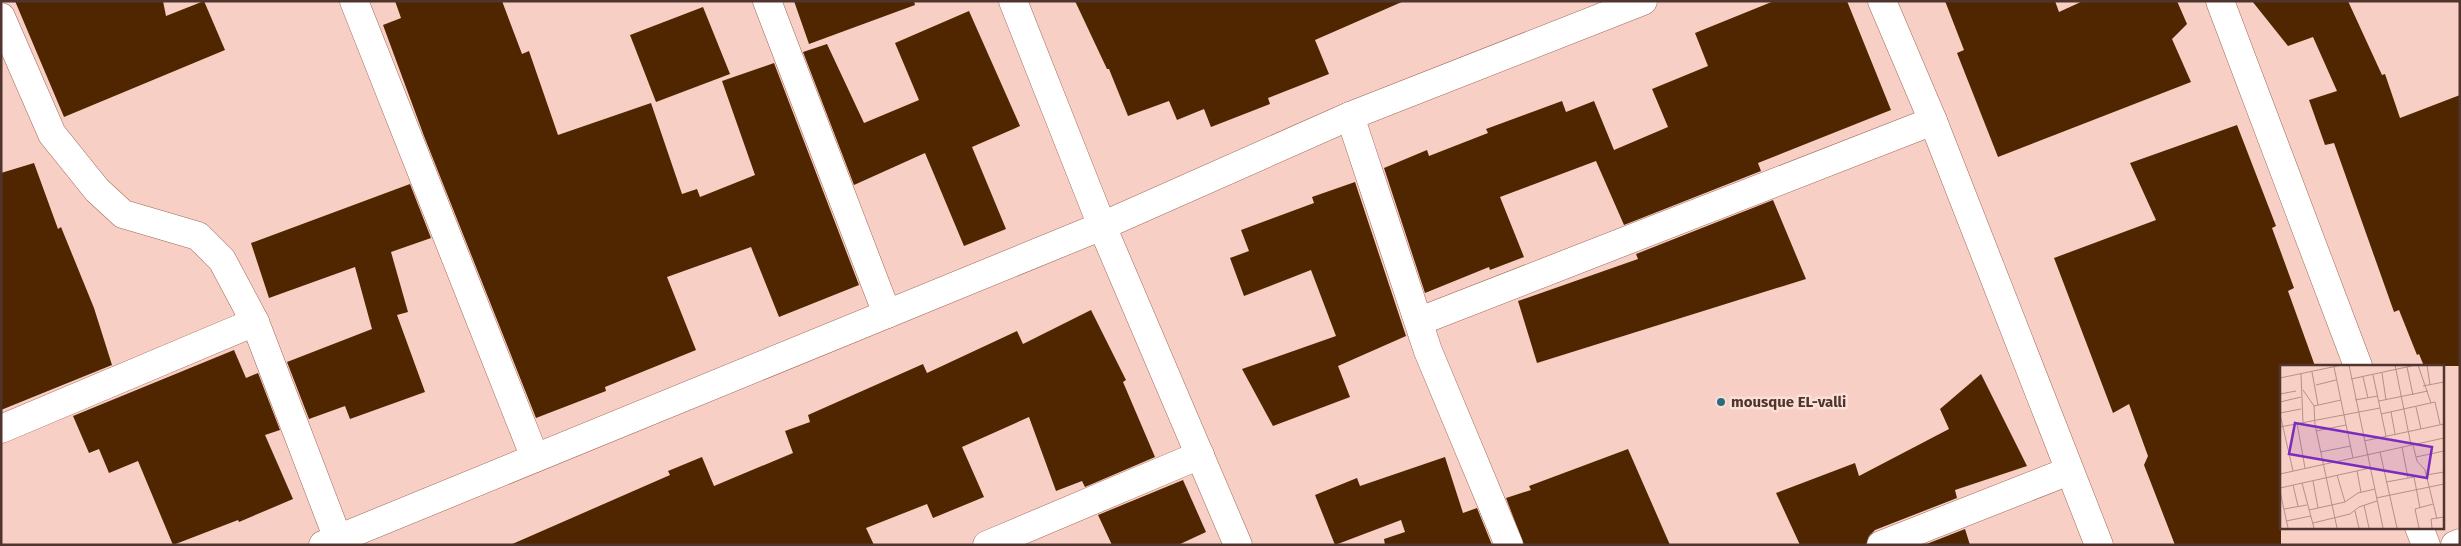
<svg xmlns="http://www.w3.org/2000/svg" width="2461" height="546" font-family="'Fira Sans',sans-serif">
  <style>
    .building { fill: #502600 }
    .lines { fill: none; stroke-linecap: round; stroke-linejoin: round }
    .minor-casing { stroke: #a26858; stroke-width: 29 }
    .minor { stroke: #fff; stroke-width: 28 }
    .poi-dot { fill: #286d7d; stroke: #fbe0d8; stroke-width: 2 }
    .labels { text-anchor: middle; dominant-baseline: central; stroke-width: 5; stroke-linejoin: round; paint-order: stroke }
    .poi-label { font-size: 15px; font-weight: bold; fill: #4f352e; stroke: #fbe0d8; text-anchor: start }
    .inset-road { fill: none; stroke: #b49188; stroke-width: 1 }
    .view { fill: #7b2cbf; fill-opacity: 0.15; stroke: #7b2cbf; stroke-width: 2.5 }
    .inset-edge { fill: none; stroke: #4f352e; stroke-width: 2.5 }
  </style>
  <rect width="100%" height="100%" fill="#f7cfc4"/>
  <g class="building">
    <path d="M 15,1 L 163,1 L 166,16 L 204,1 L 225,50 L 64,117 Z"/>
    <path d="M 395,1 L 502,1 L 522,54 L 529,51 L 558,135 L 651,103 L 682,194 L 697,189 L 700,197 L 755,175 L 722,81 L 774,63 L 859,285 L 779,317 L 751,247 L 667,277 L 696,350 L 605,387 L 606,391 L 536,418 L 424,136 L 383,25 L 401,18 Z"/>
    <path d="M 794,1 L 914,1 L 915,5 L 809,44 Z"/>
    <path d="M 1075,1 L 1404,1 L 1315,40 L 1329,74 L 1268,98 L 1270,104 L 1211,127 L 1204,109 L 1177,120 L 1169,101 L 1128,116 L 1109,69 L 1107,69 Z"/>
    <path d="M 1774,1 L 1847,1 L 1891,110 L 1758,163 L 1761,171 L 1624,225 L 1596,161 L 1500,197 L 1524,257 L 1490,270 L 1489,267 L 1425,293 L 1384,168 L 1427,150 L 1429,156 L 1488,133 L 1486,129 L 1562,101 L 1566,112 L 1594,101 L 1614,150 L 1668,127 L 1652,89 L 1708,66 L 1695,33 Z"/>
    <path d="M 1945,1 L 2055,1 L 2059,12 L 2083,1 L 2177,1 L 2187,24 L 2172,39 L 2191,82 L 1998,157 L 1957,53 L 1964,50 Z"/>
    <path d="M 2252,1 L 2348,1 L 2382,75 L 2385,74 L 2400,118 L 2460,95 L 2460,366 L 2424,366 L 2419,354 L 2417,355 L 2399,310 L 2394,312 L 2334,143 L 2325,145 L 2309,100 L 2337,91 L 2313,37 L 2288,46 Z"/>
    <path d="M 703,7 L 730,74 L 656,102 L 630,35 Z"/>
    <path d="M 969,11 L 1020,126 L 972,147 L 1006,229 L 964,246 L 925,153 L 854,185 L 803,52 L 827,44 L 864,123 L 919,100 L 895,43 Z"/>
    <path d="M 2237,125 L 2276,226 L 2272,228 L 2294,288 L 2288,291 L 2315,366 L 2281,366 L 2281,545 L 2175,545 L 2144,465 L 2148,456 L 2129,404 L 2113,413 L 2054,258 L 2156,220 L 2130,163 Z"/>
    <path d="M 34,163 L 58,229 L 61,227 L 94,308 L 112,365 L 1,410 L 1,173 Z"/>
    <path d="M 1355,182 L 1406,336 L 1338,366 L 1350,397 L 1273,426 L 1242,369 L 1336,336 L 1311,270 L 1244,296 L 1230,258 L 1249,251 L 1241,230 L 1314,203 L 1312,197 Z"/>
    <path d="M 410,184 L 431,238 L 391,252 L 408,312 L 397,315 L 425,392 L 350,419 L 345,406 L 309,419 L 287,362 L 372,329 L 355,267 L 269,298 L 251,243 Z"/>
    <path d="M 1773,200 L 1806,279 L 1537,363 L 1518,301 L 1638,259 L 1636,254 Z"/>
    <path d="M 1091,310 L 1126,380 L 1123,382 L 1155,457 L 1085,487 L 1082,481 L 1056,491 L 1029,417 L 962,447 L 984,497 L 933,518 L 927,504 L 866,528 L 874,545 L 510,545 L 670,475 L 668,471 L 702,457 L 714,486 L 793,453 L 785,431 L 810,422 L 808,415 L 923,364 L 927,373 L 1017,331 L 1023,344 Z"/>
    <path d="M 234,350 L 246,378 L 258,373 L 280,430 L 265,435 L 293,499 L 239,522 L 238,520 L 173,545 L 138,461 L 109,473 L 99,449 L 89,453 L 73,416 Z"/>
    <path d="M 1981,374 L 2027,466 L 1955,490 L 1957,498 L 1875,530 L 1869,536 L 1866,545 L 1800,545 L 1776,493 L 1855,463 L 1859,476 L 1949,429 L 1940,409 Z"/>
    <path d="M 1628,449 L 1670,545 L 1524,545 L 1506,498 L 1531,490 L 1529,486 Z"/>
    <path d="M 1445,457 L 1463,513 L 1477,508 L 1492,545 L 1385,545 L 1384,539 L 1405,532 L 1401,520 L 1335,545 L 1315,495 L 1357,478 L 1360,486 Z"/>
    <path d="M 1183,480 L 1206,532 L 1178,545 L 1112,545 L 1098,515 Z"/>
    <path d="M 1965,529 L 1970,545 L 1924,545 Z"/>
  </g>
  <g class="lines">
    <g class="minor-casing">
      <g id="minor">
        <path d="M 354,1 L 535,458"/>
        <path d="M 767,1 L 887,314"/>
        <path d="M 1013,1 L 1102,226 L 1238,545"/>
        <path d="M 1882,1 L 1933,121 L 2099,545"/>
        <path d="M 2220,1 L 2358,366"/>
        <path d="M 1,17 L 52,134 L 97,190 L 123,214 L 198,236 L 222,260 L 255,322 L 338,539"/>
        <path d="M 1350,116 L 1428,351 L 1509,545"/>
        <path d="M 1420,321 L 1933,121"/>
        <path d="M 1,429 L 255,322"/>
        <path d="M 2419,527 L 2426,545"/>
        <path d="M 323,545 L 1102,226 L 1350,116 L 1643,1"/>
        <path d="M 987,545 L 1200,455"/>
        <path d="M 1881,545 L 2069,471"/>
        <path d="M 2455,545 L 2460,543"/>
      </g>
    </g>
    <use href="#minor" class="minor"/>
  </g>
  <circle class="poi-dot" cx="1721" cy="402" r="5"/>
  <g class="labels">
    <g class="poi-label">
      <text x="1731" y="402">mousque EL-valli</text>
    </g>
  </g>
  <g transform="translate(2280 365)">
    <rect width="164" height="164" fill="#f7cfc4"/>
    <path class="inset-road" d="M 69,0 L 103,163M 115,0 L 131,80M 138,0 L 151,38M 147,0 L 150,20M 54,2 L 73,93M 127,2 L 133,30M 32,7 L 38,40M 102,8 L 106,35M 21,9 L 23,57M 93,10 L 106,71M 83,12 L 88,33M 0,13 L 62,0M 71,14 L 136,0M 36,20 L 56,15M 143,21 L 164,17M 23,25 L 34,41 L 35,60 L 57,163M 0,29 L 16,26M 75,35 L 98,31M 99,36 L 148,26M 0,37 L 21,32M 34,41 L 61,35M 136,42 L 141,64M 111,47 L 115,69M 0,48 L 21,44M 0,49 L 13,106M 101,49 L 155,37 L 160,59M 17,58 L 25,103M 0,62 L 100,43M 36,66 L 66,60M 84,76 L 164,59M 133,80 L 137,96 L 145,105 L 157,154M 122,82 L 128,113M 40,87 L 71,81M 100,87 L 117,163M 136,92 L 164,86M 77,106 L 81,127M 0,109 L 164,73M 57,110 L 65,137M 146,110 L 164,107M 33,116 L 38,143M 106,117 L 134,112 L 140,143M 22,118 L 34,163M 13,120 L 18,141M 0,123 L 90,103M 0,126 L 8,163M 96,133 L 164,119M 84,140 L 89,163M 4,144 L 27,140M 29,145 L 65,137 L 78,128 L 95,124M 75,146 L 79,163M 6,156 L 31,151M 33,158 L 70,149 L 79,142 L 97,136M 139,163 L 135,144 L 153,139M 152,163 L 151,154 L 164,152"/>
    <path class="view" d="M 15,58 L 152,82 L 147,113 L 9,89 Z"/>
    <rect width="164" height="164" class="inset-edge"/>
  </g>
  <rect width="2461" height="546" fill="none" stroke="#4f352e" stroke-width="5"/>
</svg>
